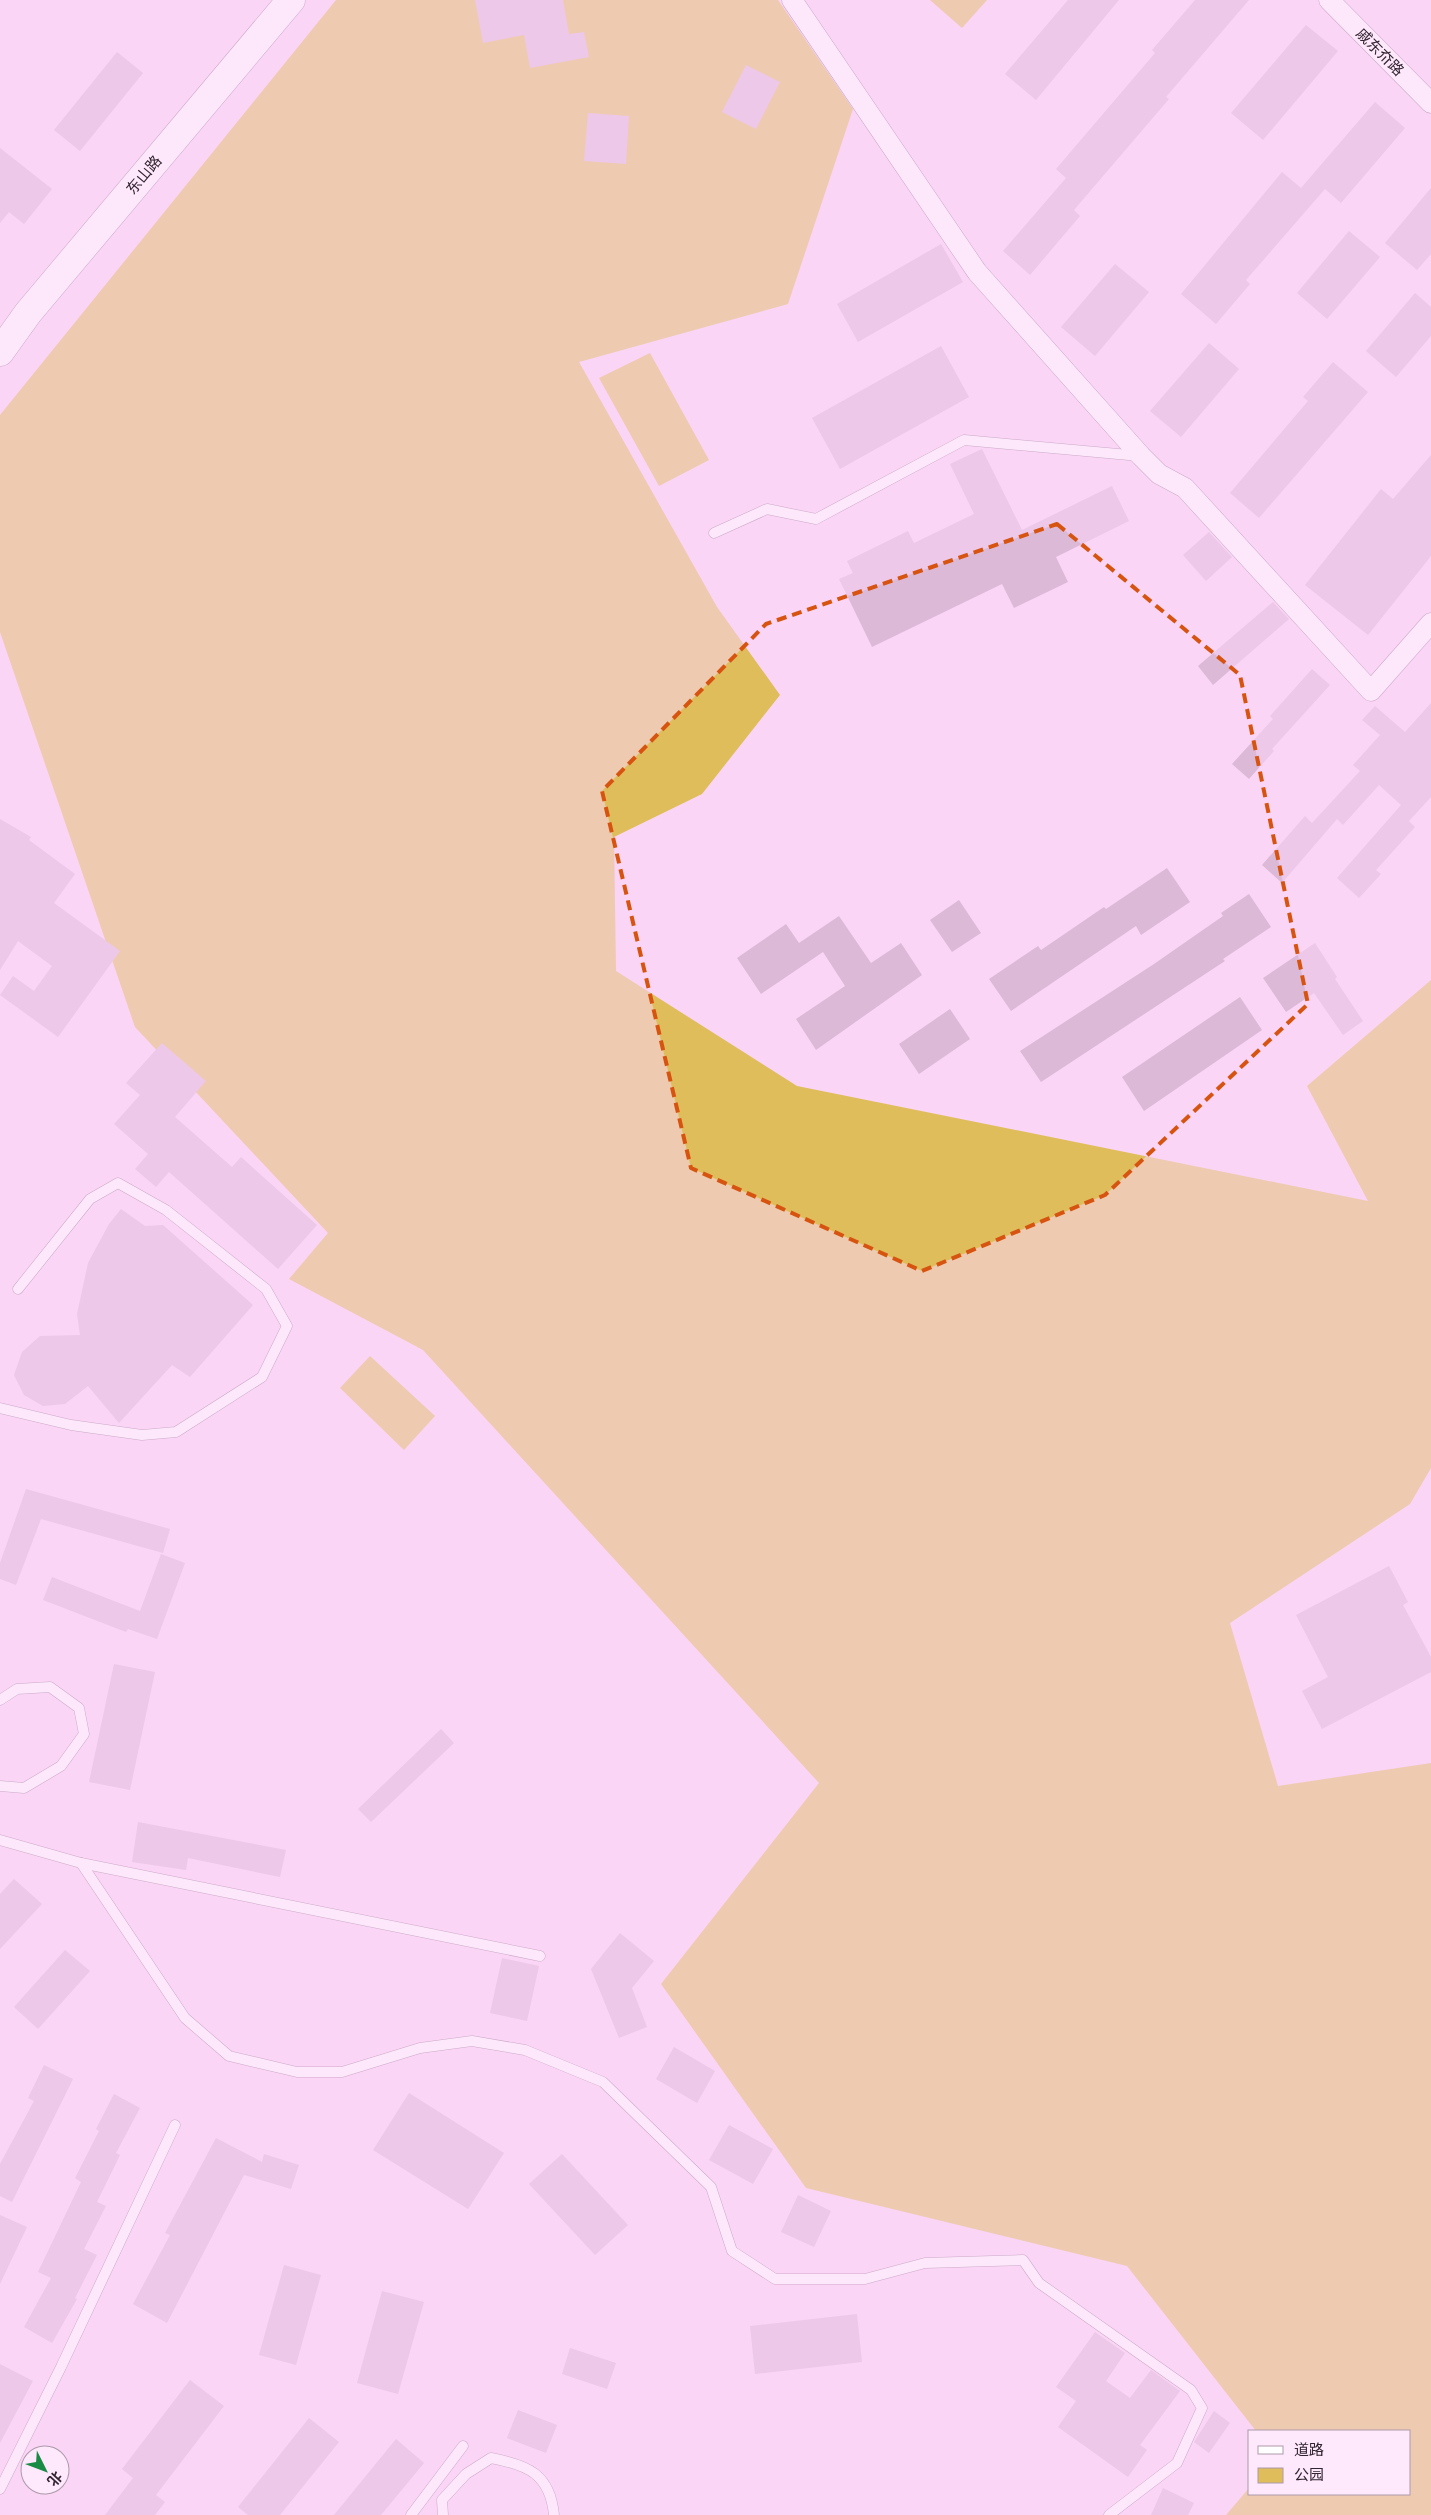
<svg xmlns="http://www.w3.org/2000/svg" width="1431" height="2515" font-family="'Crimson Pro','Noto Sans SC',serif">
  <style>
    .green { fill: #dfbd5b }
    .building { fill: #ddb9d8 }
    .lines { fill: none; stroke-linecap: round; stroke-linejoin: round }
    .lane-casing { stroke: #977693; stroke-width: 11 }
    .street-casing { stroke: #977693; stroke-width: 21 }
    .primary-casing { stroke: #977693; stroke-width: 29 }
    .lane { stroke: #fff; stroke-width: 10 }
    .street { stroke: #fff; stroke-width: 20 }
    .primary { stroke: #fff; stroke-width: 28 }
    .marked { fill: none; stroke: #d65410; stroke-width: 4; stroke-dasharray: 10 6; stroke-linejoin: round }
    .labels { text-anchor: middle; dominant-baseline: central; stroke-width: 4; stroke-linejoin: round; paint-order: stroke }
    .street-label { font-size: 15px; fill: #312430; stroke: #fee8fb }
  </style>
  <rect width="100%" height="100%" fill="#fad5f5"/>
  <g class="green">
    <path d="M 336,0 L 778,0 L 853,109 L 788,304 L 579,362 L 717,607 L 780,695 L 702,794 L 614,837 L 616,971 L 797,1086 L 1368,1201 L 1307,1086 L 1431,980 L 1431,1468 L 1410,1504 L 1230,1623 L 1278,1786 L 1431,1763 L 1431,2515 L 1226,2515 L 1250,2487 L 1250,2494 L 1410,2494 L 1410,2431 L 1256,2431 L 1127,2266 L 806,2188 L 661,1984 L 819,1783 L 423,1350 L 289,1279 L 328,1233 L 135,1027 L 0,632 L 0,415 Z"/>
    <path d="M 930,0 L 987,0 L 962,28 Z"/>
    <path d="M 650,353 L 709,460 L 659,486 L 599,378 Z"/>
    <path d="M 370,1356 L 435,1416 L 404,1450 L 340,1388 Z"/>
  </g>
  <g class="building">
    <path d="M 475,0 L 563,0 L 569,34 L 584,32 L 589,57 L 530,68 L 524,35 L 483,43 Z"/>
    <path d="M 1068,0 L 1119,0 L 1036,100 L 1005,74 Z"/>
    <path d="M 1195,0 L 1249,0 L 1166,97 L 1169,99 L 1074,210 L 1080,216 L 1030,275 L 1003,251 L 1066,178 L 1056,169 L 1155,53 L 1152,50 Z"/>
    <path d="M 1306,25 L 1338,51 L 1263,140 L 1231,113 Z"/>
    <path d="M 117,52 L 143,73 L 80,151 L 54,130 Z"/>
    <path d="M 746,65 L 780,82 L 756,129 L 722,112 Z"/>
    <path d="M 1375,102 L 1405,128 L 1341,203 L 1325,189 L 1246,280 L 1250,284 L 1216,324 L 1181,294 L 1282,172 L 1301,188 Z"/>
    <path d="M 588,113 L 629,116 L 626,164 L 584,161 Z"/>
    <path d="M 0,148 L 52,189 L 24,224 L 9,212 L 0,223 Z"/>
    <path d="M 1431,188 L 1431,254 L 1417,270 L 1385,243 Z"/>
    <path d="M 1349,231 L 1380,257 L 1327,319 L 1297,293 Z"/>
    <path d="M 941,244 L 963,282 L 858,342 L 837,304 Z"/>
    <path d="M 1115,264 L 1149,292 L 1095,356 L 1061,327 Z"/>
    <path d="M 1415,293 L 1431,307 L 1431,336 L 1396,377 L 1366,351 Z"/>
    <path d="M 1209,343 L 1239,369 L 1181,437 L 1150,411 Z"/>
    <path d="M 941,346 L 969,397 L 840,469 L 812,418 Z"/>
    <path d="M 1333,362 L 1368,392 L 1259,518 L 1230,493 L 1308,401 L 1303,397 Z"/>
    <path d="M 982,449 L 1022,530 L 1112,486 L 1129,521 L 1056,557 L 1068,582 L 1014,608 L 1002,584 L 872,647 L 839,579 L 853,573 L 847,561 L 908,531 L 914,543 L 974,514 L 950,464 Z"/>
    <path d="M 1431,455 L 1431,556 L 1368,635 L 1305,585 L 1381,489 L 1393,499 Z"/>
    <path d="M 1209,532 L 1232,557 L 1206,581 L 1183,555 Z"/>
    <path d="M 1273,602 L 1289,619 L 1213,685 L 1198,666 Z"/>
    <path d="M 1312,669 L 1330,685 L 1272,749 L 1274,751 L 1249,779 L 1232,764 L 1273,719 L 1270,716 Z"/>
    <path d="M 1431,703 L 1431,797 L 1409,821 L 1415,827 L 1376,870 L 1381,874 L 1359,898 L 1337,878 L 1401,805 L 1379,785 L 1343,825 L 1337,819 L 1282,883 L 1262,865 L 1305,816 L 1312,823 L 1360,771 L 1353,765 L 1380,735 L 1362,720 L 1375,706 L 1405,732 Z"/>
    <path d="M 0,819 L 31,837 L 29,840 L 75,874 L 54,903 L 120,951 L 58,1037 L 0,995 L 13,976 L 34,991 L 52,966 L 18,941 L 0,970 Z"/>
    <path d="M 1167,868 L 1190,902 L 1141,935 L 1136,926 L 1011,1011 L 989,979 L 1038,946 L 1041,950 L 1104,907 L 1106,909 Z"/>
    <path d="M 1249,894 L 1271,927 L 1223,959 L 1225,961 L 1041,1082 L 1020,1051 L 1154,964 L 1223,916 L 1221,913 Z"/>
    <path d="M 959,900 L 981,933 L 952,952 L 930,920 Z"/>
    <path d="M 839,916 L 871,963 L 901,943 L 922,975 L 816,1050 L 796,1019 L 845,986 L 823,952 L 761,994 L 737,958 L 786,924 L 799,943 Z"/>
    <path d="M 1315,943 L 1337,977 L 1335,979 L 1363,1021 L 1343,1035 L 1314,993 L 1286,1012 L 1263,978 Z"/>
    <path d="M 1240,997 L 1262,1030 L 1144,1111 L 1122,1077 Z"/>
    <path d="M 950,1009 L 970,1039 L 919,1074 L 899,1044 Z"/>
    <path d="M 162,1043 L 206,1081 L 175,1117 L 232,1167 L 241,1157 L 317,1225 L 278,1269 L 169,1172 L 156,1187 L 135,1169 L 148,1154 L 114,1124 L 140,1095 L 126,1083 Z"/>
    <path d="M 121,1209 L 145,1226 L 163,1225 L 253,1305 L 190,1377 L 172,1365 L 119,1423 L 88,1386 L 65,1404 L 43,1406 L 24,1395 L 14,1375 L 22,1352 L 40,1336 L 80,1335 L 77,1314 L 88,1263 L 109,1224 Z"/>
    <path d="M 26,1489 L 170,1529 L 163,1553 L 41,1519 L 16,1585 L 0,1579 L 0,1563 Z"/>
    <path d="M 161,1554 L 185,1563 L 157,1639 L 128,1629 L 126,1632 L 43,1600 L 52,1577 L 140,1611 Z"/>
    <path d="M 1389,1566 L 1408,1602 L 1403,1605 L 1431,1657 L 1431,1672 L 1322,1729 L 1302,1691 L 1328,1677 L 1296,1615 Z"/>
    <path d="M 114,1664 L 155,1672 L 130,1790 L 89,1782 Z"/>
    <path d="M 441,1729 L 454,1743 L 371,1822 L 358,1809 Z"/>
    <path d="M 138,1822 L 286,1850 L 280,1877 L 188,1858 L 186,1870 L 132,1862 Z"/>
    <path d="M 14,1879 L 42,1904 L 0,1949 L 0,1894 Z"/>
    <path d="M 620,1933 L 654,1961 L 632,1988 L 647,2027 L 619,2038 L 591,1969 Z"/>
    <path d="M 65,1950 L 90,1971 L 38,2029 L 14,2007 Z"/>
    <path d="M 502,1958 L 539,1966 L 527,2021 L 490,2013 Z"/>
    <path d="M 674,2047 L 715,2071 L 697,2103 L 656,2079 Z"/>
    <path d="M 44,2065 L 73,2079 L 12,2202 L 0,2196 L 0,2164 L 34,2101 L 28,2098 Z"/>
    <path d="M 409,2093 L 504,2153 L 468,2209 L 373,2150 Z"/>
    <path d="M 114,2094 L 140,2108 L 116,2153 L 120,2155 L 97,2202 L 106,2206 L 84,2249 L 97,2255 L 75,2298 L 77,2299 L 52,2343 L 24,2327 L 51,2278 L 38,2272 L 81,2182 L 75,2178 L 99,2131 L 96,2129 Z"/>
    <path d="M 729,2125 L 773,2149 L 753,2184 L 709,2160 Z"/>
    <path d="M 216,2138 L 262,2162 L 264,2154 L 299,2165 L 291,2189 L 244,2175 L 167,2323 L 133,2304 L 170,2235 L 165,2233 Z"/>
    <path d="M 562,2154 L 628,2225 L 595,2255 L 529,2184 Z"/>
    <path d="M 798,2195 L 831,2211 L 814,2247 L 781,2232 Z"/>
    <path d="M 0,2215 L 27,2227 L 0,2284 Z"/>
    <path d="M 284,2265 L 321,2275 L 296,2365 L 259,2355 Z"/>
    <path d="M 382,2291 L 424,2302 L 398,2394 L 357,2383 Z"/>
    <path d="M 857,2314 L 862,2362 L 755,2374 L 750,2326 Z"/>
    <path d="M 1095,2332 L 1125,2353 L 1106,2381 L 1130,2398 L 1151,2370 L 1180,2391 L 1140,2445 L 1147,2450 L 1128,2477 L 1058,2427 L 1076,2401 L 1056,2387 Z"/>
    <path d="M 570,2348 L 616,2363 L 607,2389 L 562,2374 Z"/>
    <path d="M 0,2364 L 33,2381 L 0,2443 Z"/>
    <path d="M 190,2380 L 224,2406 L 156,2495 L 165,2502 L 155,2515 L 105,2515 L 133,2478 L 122,2469 Z"/>
    <path d="M 518,2410 L 557,2425 L 546,2453 L 507,2438 Z"/>
    <path d="M 1214,2411 L 1230,2423 L 1209,2453 L 1194,2442 Z"/>
    <path d="M 309,2418 L 339,2442 L 280,2515 L 248,2515 L 238,2507 Z"/>
    <path d="M 396,2439 L 424,2463 L 381,2515 L 334,2515 Z"/>
    <path d="M 1163,2488 L 1194,2503 L 1188,2515 L 1151,2515 Z"/>
  </g>
  <g class="lines">
    <g class="lane-casing">
      <g id="lane">
        <path d="M 714,533 L 767,509 L 816,519 L 964,440 L 1140,456"/>
        <path d="M 0,1408 L 71,1425 L 142,1435 L 176,1432 L 262,1377 L 287,1326 L 266,1289 L 166,1210 L 118,1183 L 90,1199 L 18,1289"/>
        <path d="M 0,1700 L 17,1689 L 50,1687 L 79,1708 L 84,1734 L 61,1766 L 24,1788 L 0,1786"/>
        <path d="M 0,1840 L 81,1863 L 540,1956"/>
        <path d="M 81,1863 L 185,2018 L 229,2056 L 297,2072 L 342,2072 L 420,2048 L 472,2041 L 525,2050 L 603,2082 L 711,2187 L 732,2251 L 775,2279 L 865,2279 L 925,2263 L 1023,2260 L 1039,2283 L 1191,2390 L 1202,2408 L 1177,2463 L 1109,2515"/>
        <path d="M 0,2489 L 61,2367 L 175,2125"/>
        <path d="M 411,2515 L 463,2446"/>
        <path d="M 443,2515 L 442,2500 L 466,2474 L 491,2458 C 528,2465 550,2474 554,2515"/>
      </g>
    </g>
    <g class="street-casing">
      <g id="street">
        <path d="M 792,0 L 977,272 L 1141,456 L 1159,474 L 1185,488 L 1371,691 L 1431,623"/>
        <path d="M 1329,0 L 1431,103"/>
      </g>
    </g>
    <g class="primary-casing">
      <path id="primary" d="M 0,352 L 28,313 L 291,0"/>
    </g>
    <use href="#lane" class="lane"/>
    <use href="#street" class="street"/>
    <use href="#primary" class="primary"/>
  </g>
  <path d="M0 0H1431V2515H0ZM 1057,524 L 1240,675 L 1308,1004 L 1105,1195 L 922,1271 L 691,1168 L 602,791 L 766,624 Z" fill="#fad5f5" fill-opacity=".55" fill-rule="evenodd"/>
  <path class="marked" d="M 1057,524 L 1240,675 L 1308,1004 L 1105,1195 L 922,1271 L 691,1168 L 602,791 L 766,624 Z"/>
  <g class="labels">
    <g class="street-label">
      <text transform="translate(1380 52) rotate(45)">戚东夼路</text>
      <text transform="translate(144 175) rotate(-50)">东山路</text>
    </g>
  </g>
  <rect x="1248" y="2430" width="162" height="65" fill="#fee8fb" stroke="#ac9aaa"/>
  <rect x="1258" y="2446" width="25" height="8" fill="#ffffff" stroke="#ac9aaa"/>
  <text x="1294" y="2455" font-size="15" fill="#312430">道路</text>
  <rect x="1258" y="2468" width="25" height="15" fill="#dfbd5b" stroke="#ac9aaa"/>
  <text x="1294" y="2480" font-size="15" fill="#312430">公园</text>
  <g transform="translate(45 2470) rotate(132)"><circle r="24" fill="#fee8fb" stroke="#ac9aaa"/>
  <path d="M0-4L9 19L0 12L-9 19Z" fill="#1a8b45"/>
  <text y="-8" font-size="14" font-weight="bold" text-anchor="middle" fill="#312430">北</text>
  </g>
</svg>
